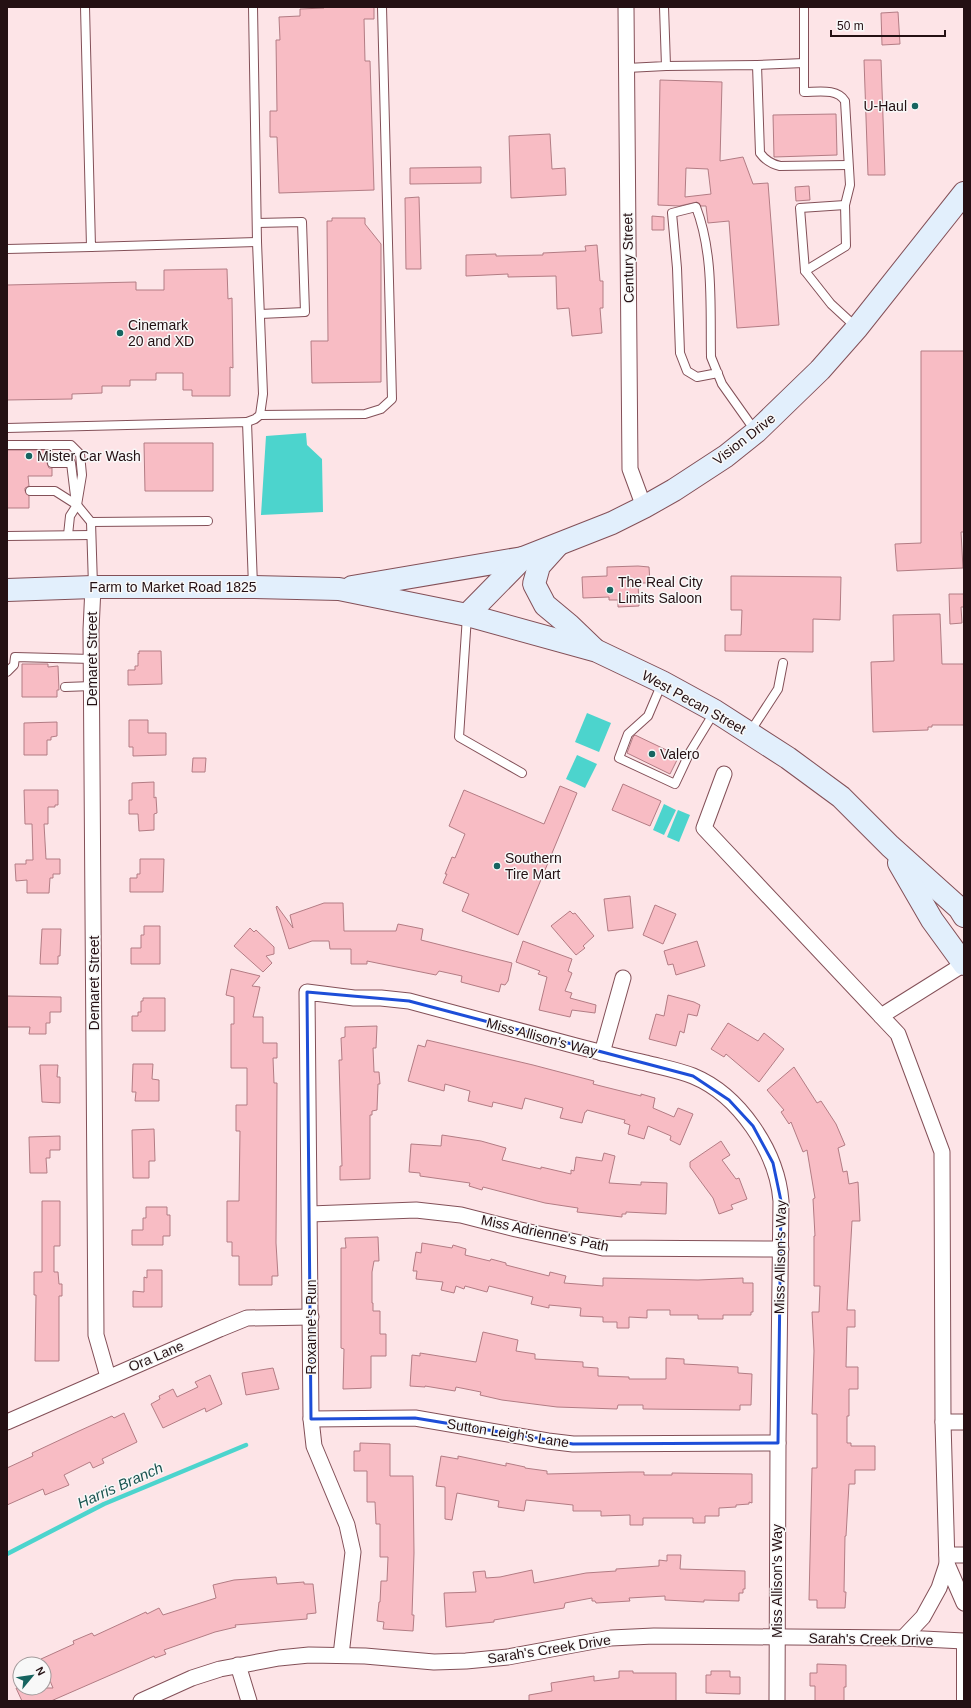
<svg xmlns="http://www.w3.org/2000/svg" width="971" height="1708" font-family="Helvetica,sans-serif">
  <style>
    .water { fill: #4cd4cd }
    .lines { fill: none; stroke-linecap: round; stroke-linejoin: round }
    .stream { stroke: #4cd4cd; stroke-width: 4.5 }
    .building { fill: #f8bcc4; stroke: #b37c84; fill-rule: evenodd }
    .lane-casing { stroke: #835058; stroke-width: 10 }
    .street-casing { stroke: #835058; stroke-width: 17 }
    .secondary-casing { stroke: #835058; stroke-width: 24 }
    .lane { stroke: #fff; stroke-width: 8 }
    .street { stroke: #fff; stroke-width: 15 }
    .secondary { stroke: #e2effc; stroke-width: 22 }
    .marked { fill: none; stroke: #1d4ed8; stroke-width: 3; stroke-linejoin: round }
    .poi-dot { fill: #166460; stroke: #f8f8f8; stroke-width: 1.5 }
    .labels { text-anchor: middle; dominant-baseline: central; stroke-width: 3; stroke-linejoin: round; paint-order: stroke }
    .poi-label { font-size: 14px; fill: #241013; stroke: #f8f8f8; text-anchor: start }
    .street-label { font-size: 14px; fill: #241013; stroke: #f8f8f8 }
    .water-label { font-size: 15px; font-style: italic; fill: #1a5450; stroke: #f8f8f8 }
  </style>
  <rect width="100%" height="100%" fill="#fde4e7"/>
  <g class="water">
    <path d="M 306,433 L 307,445 L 322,459 L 323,512 L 261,515 L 266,436 Z"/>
    <path d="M 587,713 L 611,723 L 599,752 L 575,742 Z"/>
    <path d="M 577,755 L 597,764 L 585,788 L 566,779 Z"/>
    <path d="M 664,804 L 676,810 L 664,835 L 653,830 Z"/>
    <path d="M 678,810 L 690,815 L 679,842 L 667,837 Z"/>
  </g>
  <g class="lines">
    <path class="stream" d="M 7,1554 L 104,1504 L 246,1445"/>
  </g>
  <g class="building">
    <path d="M 324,7 L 374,7 L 374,19 L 364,19 L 365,61 L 370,61 L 374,190 L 279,193 L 277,137 L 270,137 L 270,111 L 277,111 L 276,40 L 280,40 L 279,17 L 300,16 L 300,9 L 324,8 Z"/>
    <path d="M 898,12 L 900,44 L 882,45 L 881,13 Z"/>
    <path d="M 864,60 L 881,60 L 885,175 L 868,175 Z"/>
    <path d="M 660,80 L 722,82 L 720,161 L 743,157 L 753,184 L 768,183 L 779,325 L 737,328 L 729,221 L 708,223 L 706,206 L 701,206 L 697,202 L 679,206 L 658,205 ZM 686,168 L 708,169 L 711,194 L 685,197 Z"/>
    <path d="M 836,114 L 837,155 L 774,157 L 773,115 Z"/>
    <path d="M 550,134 L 552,169 L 565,168 L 566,195 L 511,198 L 509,136 Z"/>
    <path d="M 481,167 L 481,183 L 410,184 L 410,168 Z"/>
    <path d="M 809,186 L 810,200 L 796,201 L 795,187 Z"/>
    <path d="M 419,197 L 421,269 L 406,269 L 405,198 Z"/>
    <path d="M 652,216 L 664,217 L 664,230 L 652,230 Z"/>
    <path d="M 332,218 L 365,218 L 365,224 L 381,244 L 381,382 L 312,383 L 311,341 L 328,341 L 327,221 L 332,221 Z"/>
    <path d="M 597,245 L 600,281 L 603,281 L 603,308 L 600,308 L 602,333 L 572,336 L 569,308 L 557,309 L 556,276 L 508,277 L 508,274 L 466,276 L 466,255 L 496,254 L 496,256 L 543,255 L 543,253 L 586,251 L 585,246 Z"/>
    <path d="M 227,269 L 228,299 L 232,298 L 233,368 L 230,367 L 230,396 L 192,396 L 192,390 L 183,390 L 183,373 L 156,373 L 156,380 L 130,380 L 130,386 L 102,386 L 102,393 L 72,394 L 72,399 L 7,400 L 7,285 L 136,282 L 136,290 L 164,290 L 164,270 Z"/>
    <path d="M 921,351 L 964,351 L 964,532 L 961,532 L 963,568 L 897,571 L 895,544 L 921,543 Z"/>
    <path d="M 144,443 L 213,443 L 213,491 L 145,491 Z"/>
    <path d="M 7,450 L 52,450 L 52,458 L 47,460 L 47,463 L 49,468 L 52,468 L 52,476 L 28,476 L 29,486 L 25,488 L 25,491 L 29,496 L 29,508 L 7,508 Z"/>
    <path d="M 638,566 L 649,567 L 650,583 L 638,583 L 639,606 L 618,607 L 618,600 L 609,600 L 609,597 L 583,598 L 582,577 L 607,576 L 607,567 Z"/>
    <path d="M 731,576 L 841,577 L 840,620 L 813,619 L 813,652 L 725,651 L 725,635 L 741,635 L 742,610 L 731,610 Z"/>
    <path d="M 949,594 L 964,594 L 964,607 L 961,607 L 962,623 L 950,624 Z"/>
    <path d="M 940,614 L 942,664 L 964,664 L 964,725 L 932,725 L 932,727 L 928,727 L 928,730 L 873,732 L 871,662 L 894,661 L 893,615 Z"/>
    <path d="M 139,651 L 161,651 L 162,684 L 128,685 L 128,670 L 135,670 L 135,666 L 138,666 L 138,653 L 139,654 Z"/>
    <path d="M 22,664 L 48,664 L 48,667 L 58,666 L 59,690 L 57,690 L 57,697 L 22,697 Z"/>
    <path d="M 129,720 L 148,720 L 148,733 L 166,733 L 166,755 L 133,756 L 133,747 L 129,747 Z"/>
    <path d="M 57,722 L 57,736 L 51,737 L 51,740 L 47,740 L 47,755 L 24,755 L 24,723 Z"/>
    <path d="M 635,735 L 679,756 L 670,774 L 627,753 L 633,737 Z"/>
    <path d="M 193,758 L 206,758 L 205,772 L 192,772 Z"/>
    <path d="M 154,782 L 154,798 L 156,797 L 157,813 L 154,814 L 154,830 L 139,831 L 138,814 L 129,814 L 129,800 L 132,800 L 132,783 Z"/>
    <path d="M 623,784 L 661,801 L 650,826 L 612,810 Z"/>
    <path d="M 560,786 L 577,793 L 518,935 L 462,911 L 469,894 L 443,883 L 447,874 L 445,874 L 452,857 L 455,858 L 465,834 L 449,826 L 464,790 L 544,824 Z"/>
    <path d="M 24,790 L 58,790 L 58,805 L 55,805 L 55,807 L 48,807 L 48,824 L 44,824 L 46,859 L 60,859 L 60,874 L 53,874 L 53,878 L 50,878 L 49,893 L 27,893 L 27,880 L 16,881 L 15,864 L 26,864 L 26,860 L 33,860 L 32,824 L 25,824 Z"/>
    <path d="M 140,859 L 164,859 L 163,892 L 130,892 L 130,878 L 137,878 L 137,874 L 140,874 Z"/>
    <path d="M 630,896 L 633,928 L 608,931 L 604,899 Z"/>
    <path d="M 324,903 L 343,903 L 344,931 L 396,931 L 398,924 L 423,929 L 421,940 L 512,963 L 508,981 L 505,985 L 501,984 L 499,992 L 461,982 L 462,976 L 439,971 L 436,975 L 367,961 L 367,964 L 351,964 L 351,949 L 330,949 L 329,941 L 312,941 L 289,949 L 276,907 L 277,906 L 293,928 L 290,915 Z"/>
    <path d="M 655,905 L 676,914 L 663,944 L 643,935 Z"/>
    <path d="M 570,911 L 573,914 L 575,913 L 594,936 L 583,946 L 585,948 L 576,955 L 551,926 Z"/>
    <path d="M 144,926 L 160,926 L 160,964 L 131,964 L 131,948 L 141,948 L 141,935 L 144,935 Z"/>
    <path d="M 250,928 L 254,932 L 256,930 L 274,947 L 274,954 L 266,956 L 272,963 L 263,972 L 234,946 Z"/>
    <path d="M 42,929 L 61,929 L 60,956 L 58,956 L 58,964 L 40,964 Z"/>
    <path d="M 523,941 L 572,959 L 568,971 L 572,973 L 565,991 L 572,993 L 570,998 L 596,1005 L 595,1013 L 572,1010 L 570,1017 L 539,1010 L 547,977 L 538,974 L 540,971 L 516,962 Z"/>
    <path d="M 697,941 L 705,966 L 676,975 L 673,964 L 668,965 L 664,951 Z"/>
    <path d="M 231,969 L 260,976 L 252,986 L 260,987 L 253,1017 L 263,1017 L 263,1043 L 277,1043 L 277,1058 L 273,1058 L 274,1083 L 277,1083 L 276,1243 L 278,1276 L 272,1276 L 272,1285 L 239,1285 L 239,1256 L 232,1256 L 232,1242 L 227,1242 L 227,1201 L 239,1201 L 240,1131 L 236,1131 L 236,1105 L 247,1105 L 247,1068 L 231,1068 L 231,1024 L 234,1024 L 234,997 L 226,995 Z"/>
    <path d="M 668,995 L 694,1002 L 700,1005 L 697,1016 L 688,1014 L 684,1033 L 680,1031 L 676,1046 L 649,1039 L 656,1014 L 664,1016 Z"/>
    <path d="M 7,996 L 61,997 L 61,1012 L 50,1012 L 50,1023 L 46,1023 L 46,1034 L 29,1034 L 30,1027 L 7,1027 Z"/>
    <path d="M 143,998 L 165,998 L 165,1031 L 132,1031 L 132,1016 L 138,1016 L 138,1012 L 141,1012 L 141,1001 L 143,1001 Z"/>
    <path d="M 728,1023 L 758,1041 L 764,1033 L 784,1049 L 759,1082 L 726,1054 L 724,1057 L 711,1049 Z"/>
    <path d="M 377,1026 L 376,1048 L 373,1048 L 374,1072 L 379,1072 L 380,1084 L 378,1084 L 377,1110 L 372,1111 L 372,1115 L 370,1115 L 370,1179 L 340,1180 L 340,1166 L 342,1166 L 339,1060 L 342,1060 L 341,1038 L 345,1037 L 345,1027 Z"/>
    <path d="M 427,1040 L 533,1065 L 594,1081 L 593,1084 L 641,1096 L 641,1094 L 655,1098 L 653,1108 L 674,1117 L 678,1108 L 693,1114 L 680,1145 L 670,1140 L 671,1136 L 648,1126 L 644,1139 L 628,1134 L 630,1125 L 624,1123 L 625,1120 L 587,1110 L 586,1112 L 585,1112 L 582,1123 L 560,1118 L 563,1108 L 525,1098 L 522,1109 L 493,1102 L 492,1107 L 468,1101 L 470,1091 L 445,1084 L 444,1091 L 408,1081 L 418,1045 L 425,1047 Z"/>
    <path d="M 133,1064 L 153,1064 L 152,1079 L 159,1080 L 159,1101 L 135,1101 L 136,1092 L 132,1092 Z"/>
    <path d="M 40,1065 L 58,1065 L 57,1077 L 60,1077 L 60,1103 L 42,1102 Z"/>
    <path d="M 794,1067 L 817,1103 L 821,1101 L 836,1124 L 845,1145 L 838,1148 L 843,1172 L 847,1171 L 849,1184 L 858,1182 L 860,1221 L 852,1221 L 847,1310 L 855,1310 L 855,1327 L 847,1327 L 846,1367 L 858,1367 L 858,1389 L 849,1389 L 849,1416 L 847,1416 L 847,1443 L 851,1443 L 851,1446 L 875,1446 L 875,1470 L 855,1470 L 855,1484 L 849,1484 L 846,1536 L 845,1536 L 844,1592 L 846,1592 L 845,1608 L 817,1608 L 817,1600 L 809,1600 L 812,1468 L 817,1468 L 817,1414 L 812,1414 L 814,1351 L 812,1312 L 819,1312 L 820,1286 L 814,1286 L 814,1236 L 815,1236 L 813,1199 L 815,1198 L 807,1150 L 803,1152 L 791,1122 L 789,1124 L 781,1112 L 784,1110 L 767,1090 Z"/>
    <path d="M 154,1129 L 155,1161 L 149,1161 L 149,1178 L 133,1178 L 132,1130 Z"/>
    <path d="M 442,1135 L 481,1141 L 506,1148 L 502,1160 L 541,1169 L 541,1167 L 571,1174 L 571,1170 L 574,1171 L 576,1157 L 602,1161 L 604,1153 L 615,1156 L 609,1183 L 641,1185 L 641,1182 L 667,1183 L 666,1214 L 626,1212 L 626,1214 L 622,1214 L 622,1217 L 577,1212 L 578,1208 L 545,1203 L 483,1187 L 482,1190 L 469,1186 L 470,1183 L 420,1176 L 420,1173 L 409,1172 L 411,1144 L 441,1146 Z"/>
    <path d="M 60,1136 L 60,1150 L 50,1150 L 50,1158 L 46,1158 L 47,1173 L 30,1173 L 29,1137 Z"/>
    <path d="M 721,1141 L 730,1155 L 722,1160 L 736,1179 L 739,1178 L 747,1199 L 731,1205 L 733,1209 L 719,1214 L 713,1198 L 690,1167 L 690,1162 Z"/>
    <path d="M 42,1201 L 60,1201 L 60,1246 L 54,1246 L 54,1272 L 58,1272 L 59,1284 L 62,1284 L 62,1296 L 59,1296 L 59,1361 L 35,1361 L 36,1295 L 34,1295 L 34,1272 L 42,1272 Z"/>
    <path d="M 146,1207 L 167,1207 L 167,1215 L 170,1215 L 170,1236 L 163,1236 L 163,1245 L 132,1245 L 132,1230 L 143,1230 L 143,1218 L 146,1218 Z"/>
    <path d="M 378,1237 L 379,1261 L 374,1261 L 372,1272 L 372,1303 L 373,1303 L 373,1311 L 380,1311 L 380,1334 L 386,1334 L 386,1356 L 371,1356 L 371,1388 L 343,1389 L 344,1349 L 341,1348 L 341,1248 L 346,1248 L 345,1238 Z"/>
    <path d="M 422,1243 L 452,1248 L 453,1245 L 466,1249 L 465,1255 L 490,1261 L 491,1259 L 506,1263 L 506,1265 L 549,1276 L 550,1272 L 566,1276 L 564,1283 L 603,1286 L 603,1278 L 698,1280 L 743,1278 L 743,1283 L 753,1283 L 753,1312 L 751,1312 L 751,1315 L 723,1315 L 723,1319 L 698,1319 L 698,1315 L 670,1315 L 670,1310 L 647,1310 L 647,1318 L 629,1317 L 629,1328 L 617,1328 L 617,1322 L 603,1322 L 603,1317 L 580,1316 L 581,1308 L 549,1305 L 549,1308 L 531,1304 L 533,1297 L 489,1286 L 487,1292 L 465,1286 L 464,1289 L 456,1286 L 454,1293 L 441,1290 L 443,1282 L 416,1279 L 417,1271 L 413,1271 L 416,1252 L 421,1253 Z"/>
    <path d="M 147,1270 L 162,1270 L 162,1307 L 133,1307 L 133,1291 L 144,1292 L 144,1277 L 147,1278 Z"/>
    <path d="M 483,1332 L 518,1340 L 516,1351 L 535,1354 L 535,1359 L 583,1362 L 583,1367 L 598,1368 L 598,1376 L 629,1377 L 629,1379 L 666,1379 L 666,1358 L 684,1359 L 684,1364 L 738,1367 L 738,1373 L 752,1374 L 751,1405 L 740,1405 L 740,1410 L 643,1409 L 643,1405 L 618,1405 L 617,1409 L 557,1407 L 502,1400 L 480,1395 L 481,1392 L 456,1387 L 455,1391 L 425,1386 L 425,1387 L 410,1386 L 412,1355 L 420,1356 L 420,1353 L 476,1362 Z"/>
    <path d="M 273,1368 L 279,1389 L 246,1395 L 242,1373 Z"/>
    <path d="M 210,1375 L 222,1404 L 206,1412 L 205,1408 L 163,1428 L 151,1404 L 160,1399 L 159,1396 L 173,1389 L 177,1397 L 198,1387 L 195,1382 Z"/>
    <path d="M 124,1413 L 137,1442 L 102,1459 L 104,1463 L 93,1468 L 90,1462 L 64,1475 L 69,1485 L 45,1495 L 43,1489 L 7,1505 L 7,1468 L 33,1456 L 32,1453 L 79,1431 L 112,1416 L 114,1418 Z"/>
    <path d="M 360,1443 L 390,1444 L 390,1476 L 413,1476 L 414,1553 L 412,1615 L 414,1615 L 413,1631 L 383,1629 L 384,1622 L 377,1621 L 379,1602 L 380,1602 L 381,1581 L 387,1581 L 388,1557 L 380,1557 L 380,1524 L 376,1524 L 375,1502 L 367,1502 L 367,1471 L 354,1471 L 354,1451 L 360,1451 Z"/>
    <path d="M 441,1456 L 458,1459 L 458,1456 L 506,1466 L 506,1463 L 525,1467 L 525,1468 L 547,1471 L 547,1474 L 630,1472 L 644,1472 L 644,1475 L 672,1475 L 672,1473 L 752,1474 L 752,1503 L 749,1502 L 749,1504 L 736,1505 L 736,1507 L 719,1508 L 719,1516 L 705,1516 L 705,1523 L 693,1523 L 693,1518 L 643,1518 L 643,1525 L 630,1525 L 630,1515 L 601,1516 L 601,1511 L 573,1511 L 573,1505 L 526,1500 L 524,1511 L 498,1507 L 499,1501 L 457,1493 L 452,1520 L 445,1519 L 445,1487 L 436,1486 Z"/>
    <path d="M 667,1555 L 681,1555 L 680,1569 L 745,1571 L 745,1589 L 743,1589 L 743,1593 L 739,1593 L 739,1601 L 704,1600 L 704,1602 L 665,1600 L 665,1596 L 629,1598 L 630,1601 L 596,1603 L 595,1601 L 592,1601 L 592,1598 L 565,1603 L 564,1608 L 494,1620 L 494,1622 L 446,1627 L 444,1593 L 476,1592 L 473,1572 L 485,1571 L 486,1578 L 500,1577 L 532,1570 L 534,1583 L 586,1573 L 616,1571 L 616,1569 L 659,1566 L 659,1560 L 667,1561 Z"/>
    <path d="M 276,1577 L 277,1584 L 304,1582 L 304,1584 L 313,1584 L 316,1613 L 307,1614 L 307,1619 L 235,1625 L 236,1627 L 215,1632 L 164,1650 L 166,1654 L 155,1658 L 154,1656 L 51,1701 L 22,1701 L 16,1688 L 53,1688 L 41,1659 L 74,1644 L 73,1641 L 92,1633 L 94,1636 L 146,1612 L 147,1614 L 159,1608 L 163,1615 L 216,1598 L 213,1585 L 234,1580 Z"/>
    <path d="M 817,1664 L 846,1665 L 846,1687 L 844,1687 L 844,1701 L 815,1701 L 815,1686 L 810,1686 L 810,1673 L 817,1673 Z"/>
    <path d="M 619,1671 L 633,1671 L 633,1673 L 676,1673 L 676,1701 L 529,1701 L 529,1695 L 552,1691 L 551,1683 L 594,1676 L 594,1681 L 619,1678 Z"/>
    <path d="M 711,1671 L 730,1671 L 730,1677 L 740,1677 L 740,1694 L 706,1693 L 706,1675 L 711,1675 Z"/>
  </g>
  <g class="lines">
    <g class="lane-casing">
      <g id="lane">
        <path d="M 85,7 L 91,247 L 257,242"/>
        <path d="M 804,7 L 804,92 C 818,92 837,88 845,101 L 850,185 L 845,205 L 846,246 L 805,271 L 831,304 L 857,328"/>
        <path d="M 757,65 L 804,63"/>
        <path d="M 666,66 L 757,65 L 760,153 C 765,160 771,164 780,166 L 848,165"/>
        <path d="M 627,68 L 666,66 L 664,7"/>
        <path d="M 257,223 L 302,222 L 305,312 L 260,314"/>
        <path d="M 7,249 L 91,247"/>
        <path d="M 805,271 L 800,208 L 845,205"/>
        <path d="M 718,373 L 697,377 L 687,371 L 680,353 L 677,268 L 672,213 L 696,207 C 714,254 710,307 711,357 L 722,384 L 756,432"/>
        <path d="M 260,415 L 365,414 L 381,409 L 392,399 L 382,7"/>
        <path d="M 247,422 L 255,419 L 260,415 L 263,394 L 257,242 L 253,7"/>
        <path d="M 7,428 L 247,422 L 253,586"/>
        <path d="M 7,445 L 71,445 L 80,454 L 82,475 L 77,505 L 70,516 L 68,535"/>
        <path d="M 52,463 L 71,463 L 75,496"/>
        <path d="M 30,491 L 55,491 L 77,505 L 91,522 L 93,586"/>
        <path d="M 91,522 L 208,521"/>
        <path d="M 7,536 L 91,535"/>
        <path d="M 467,616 L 459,737 L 522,773"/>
        <path d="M 7,672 L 14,665 L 15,657 L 92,659"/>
        <path d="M 662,683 L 648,716 L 628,734 L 619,758 L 675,784 L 690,752 L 715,711"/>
        <path d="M 65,687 L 92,686"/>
        <path d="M 750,732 L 778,689 L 783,663"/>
        <path d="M 961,1641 L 961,1701"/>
      </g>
    </g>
    <g class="street-casing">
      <g id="street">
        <path d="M 626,7 L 630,469 L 644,507"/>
        <path d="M 93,587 L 91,630 L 96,1335 L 108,1377"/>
        <path d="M 724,774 L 704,828 L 881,1016 L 964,964"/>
        <path d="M 881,1016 L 898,1034 L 942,1152 L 943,1422 L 947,1564 L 939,1588 L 923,1617 L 903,1638"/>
        <path d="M 602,1053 L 623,978"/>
        <path d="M 310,1214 L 416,1210 L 461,1215 L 516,1229 L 603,1248 L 781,1249"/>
        <path d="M 311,1419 L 415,1418 L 548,1441 L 573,1444 L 778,1443"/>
        <path d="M 7,1422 L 220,1329 L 247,1318 L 311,1317"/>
        <path d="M 943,1422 L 964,1422"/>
        <path d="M 947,1555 L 964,1555"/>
        <path d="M 947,1564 L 964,1603"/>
        <path d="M 341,1655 L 353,1552 L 347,1525 L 314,1446 L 311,1419 L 307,992 L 354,998 L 381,998 L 409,1001 C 465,1016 520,1031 576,1046 C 599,1052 622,1058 646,1063 C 661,1067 678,1070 693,1076 C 739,1095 777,1151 781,1201 L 778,1443 L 777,1701"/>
        <path d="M 238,1665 L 249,1701"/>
        <path d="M 141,1701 L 192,1678 L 220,1669 L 279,1658 L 309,1655 L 365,1656 L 434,1662 L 466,1661 L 508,1657 L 611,1638 L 654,1636 L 903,1638 L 964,1641"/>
      </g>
    </g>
    <g class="secondary-casing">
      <g id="secondary">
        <path d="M 557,546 L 539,566 L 534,584 L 545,605 L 569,625 L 594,649"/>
        <path d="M 352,587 L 523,558"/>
        <path d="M 7,590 L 93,587 L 253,587 L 339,589 L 467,615 L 597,651 L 662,682 L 715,711 L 788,758 L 841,797 L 890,846 L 959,908 L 964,916"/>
        <path d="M 467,615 L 523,558 L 612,523 L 644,507 L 674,490 L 726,456 L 756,432 L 820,370 L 857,328 L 964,193"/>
        <path d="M 899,863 L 932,920 L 964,964"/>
      </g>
    </g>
    <use href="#lane" class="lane"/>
    <use href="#street" class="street"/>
    <use href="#secondary" class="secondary"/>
  </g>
  <path class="marked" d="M 307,992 L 409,1001 L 693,1076 L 729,1100 L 753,1126 L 773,1163 L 781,1201 L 778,1443 L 573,1444 L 415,1418 L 311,1419 Z"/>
  <g class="poi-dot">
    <circle cx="915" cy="106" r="4"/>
    <circle cx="120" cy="333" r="4"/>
    <circle cx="29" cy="456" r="4"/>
    <circle cx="610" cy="590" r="4"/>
    <circle cx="652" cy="754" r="4"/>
    <circle cx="497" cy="866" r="4"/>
  </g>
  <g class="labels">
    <g class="poi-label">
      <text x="907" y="106" text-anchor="end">U-Haul</text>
      <text x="128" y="325">Cinemark<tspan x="128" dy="16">20 and XD</tspan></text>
      <text x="37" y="456">Mister Car Wash</text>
      <text x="618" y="582">The Real City<tspan x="618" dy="16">Limits Saloon</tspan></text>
      <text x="660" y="754">Valero</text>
      <text x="505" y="858">Southern<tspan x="505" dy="16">Tire Mart</tspan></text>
    </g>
    <g class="street-label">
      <text transform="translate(628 258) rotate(-91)">Century Street</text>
      <text transform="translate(744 439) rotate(-38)">Vision Drive</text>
      <text x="173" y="587">Farm to Market Road 1825</text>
      <text transform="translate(92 659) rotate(-90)">Demaret Street</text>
      <text transform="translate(694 702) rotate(29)">West Pecan Street</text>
      <text transform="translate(94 983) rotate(-90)">Demaret Street</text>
      <text transform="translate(542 1037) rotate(15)">Miss Allison's Way</text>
      <text transform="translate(545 1233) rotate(12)">Miss Adrienne's Path</text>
      <text transform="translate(780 1257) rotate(-89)">Miss Allison's Way</text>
      <text transform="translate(311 1327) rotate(-90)">Roxanne's Run</text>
      <text transform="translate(156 1356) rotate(-23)">Ora Lane</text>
      <text transform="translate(508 1433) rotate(9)">Sutton Leigh's Lane</text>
      <text transform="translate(777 1581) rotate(-90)">Miss Allison's Way</text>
      <text transform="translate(871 1639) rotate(1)">Sarah's Creek Drive</text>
      <text transform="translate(549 1649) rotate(-9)">Sarah's Creek Drive</text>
    </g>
    <g class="water-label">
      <text transform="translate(120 1485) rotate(-24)">Harris Branch</text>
    </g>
  </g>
  <rect width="971" height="1708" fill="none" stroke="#241013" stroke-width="16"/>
  <g transform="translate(32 1676) rotate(61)"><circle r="19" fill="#f8f8f8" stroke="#a39b9c"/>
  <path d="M0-3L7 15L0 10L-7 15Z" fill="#166460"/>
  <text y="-6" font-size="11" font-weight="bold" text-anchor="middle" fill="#241013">N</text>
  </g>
  <path d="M831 30v6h114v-6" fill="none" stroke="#241013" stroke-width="2"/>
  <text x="837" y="30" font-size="12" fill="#241013" stroke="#f8f8f8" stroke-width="3" paint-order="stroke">50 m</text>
</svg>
